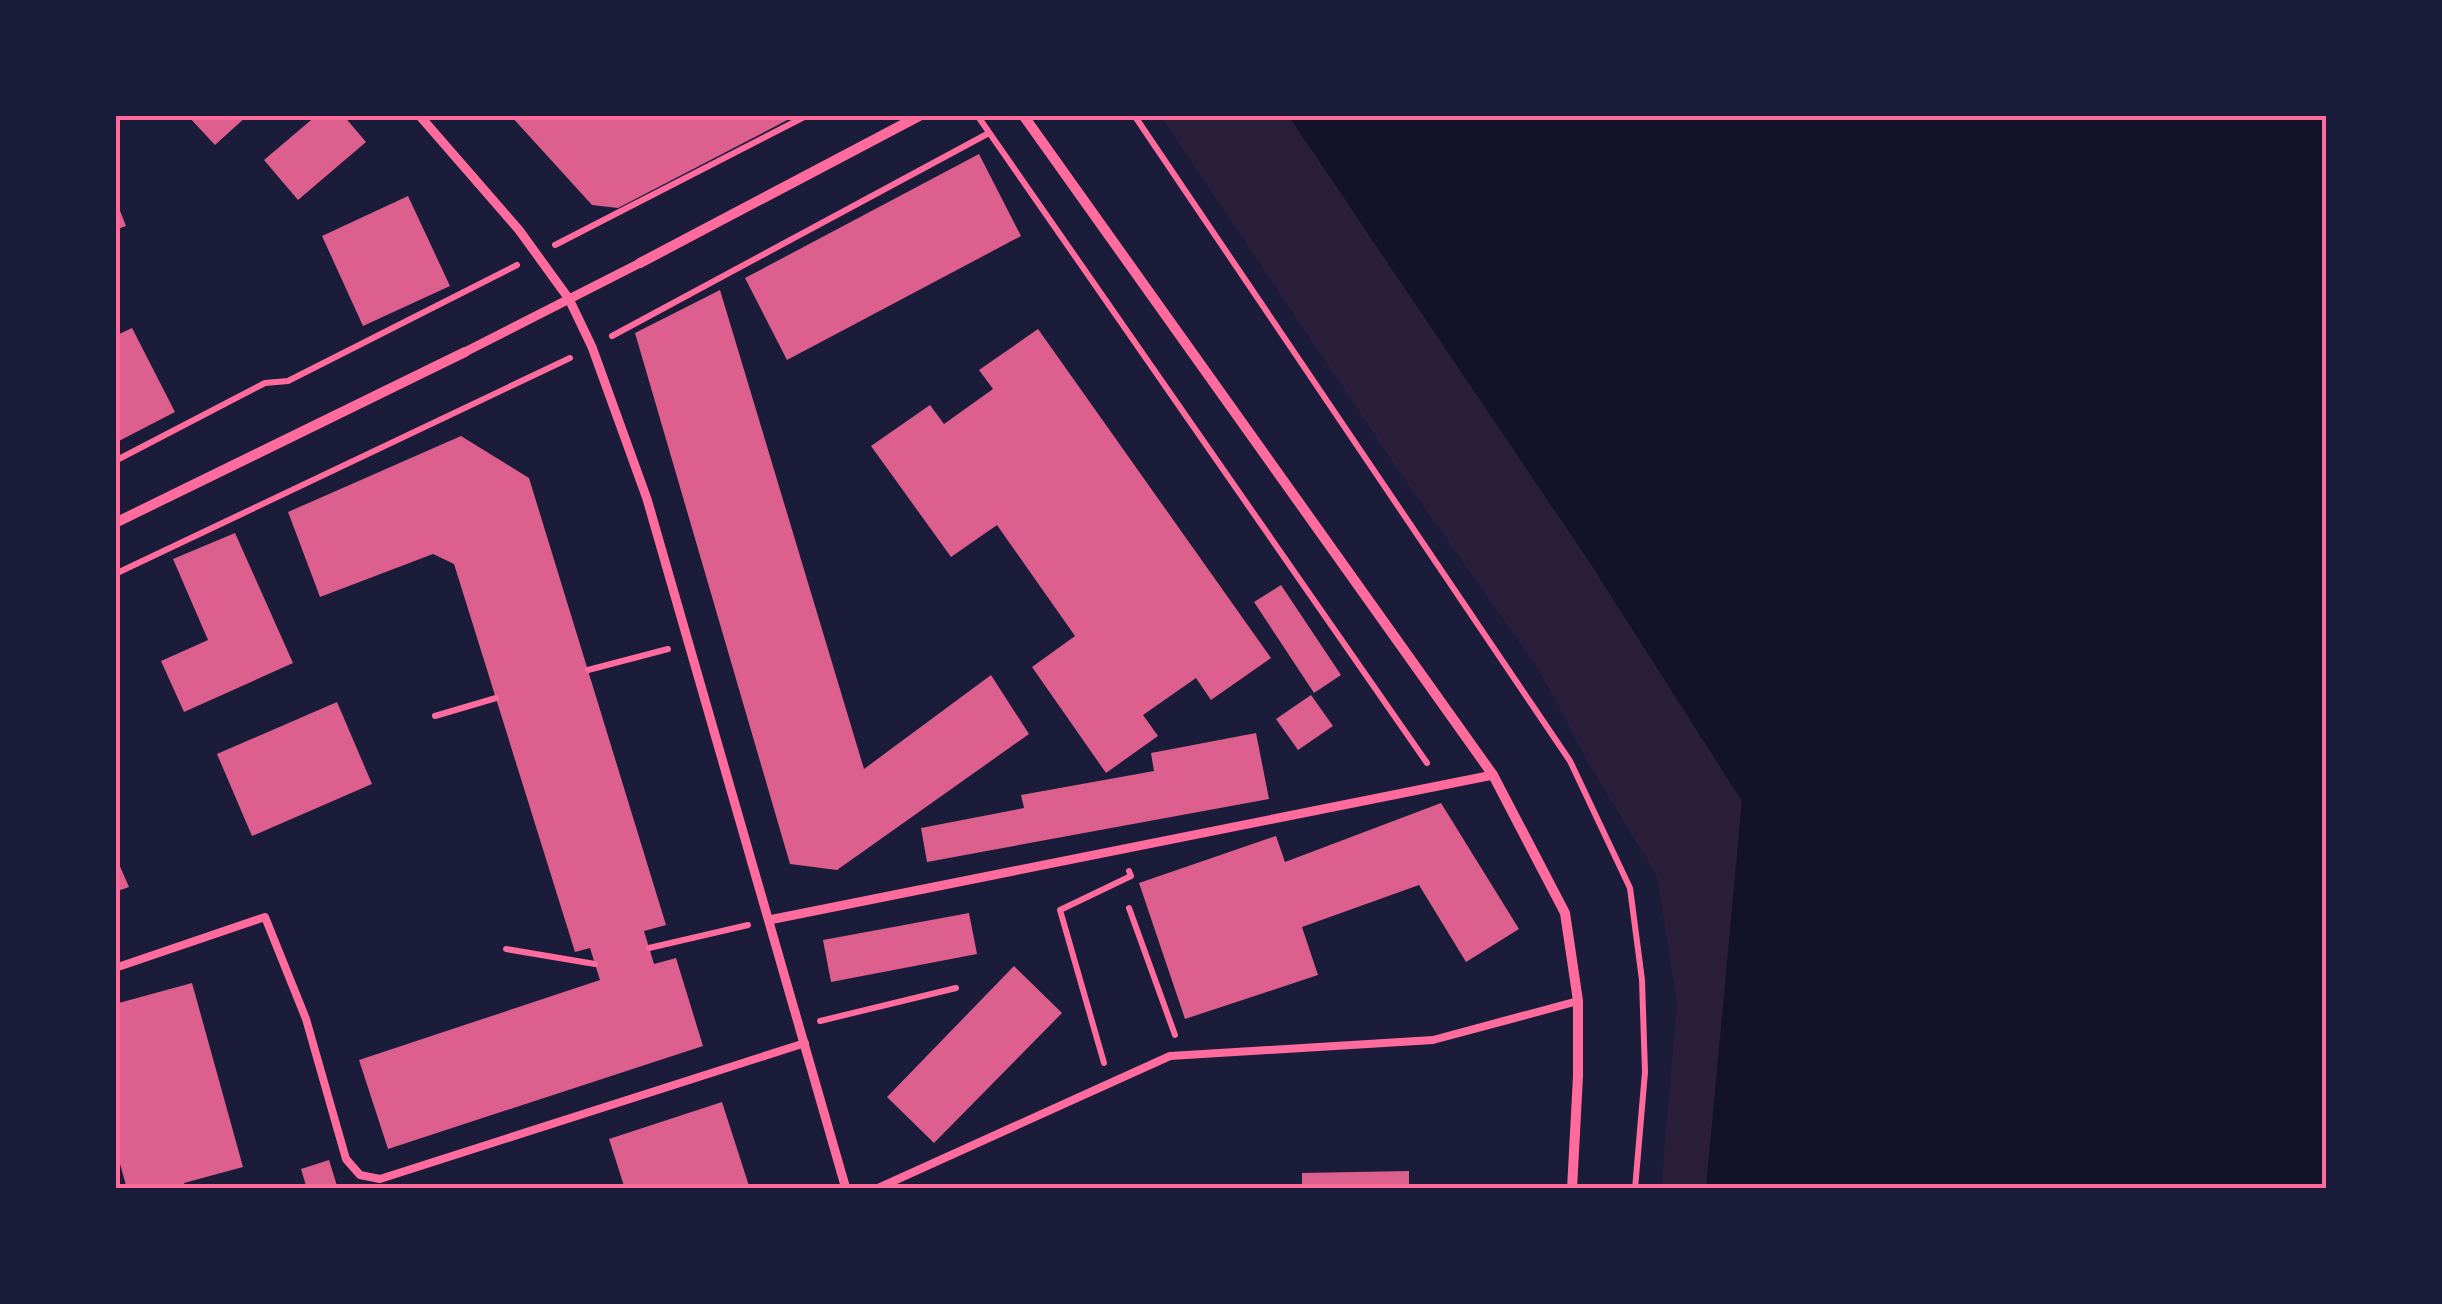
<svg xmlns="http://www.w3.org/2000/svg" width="2442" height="1304" font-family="'Crimson Pro',serif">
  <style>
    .green { fill: #2a1e3b }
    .water { fill: #12122b }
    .building { fill: #dd5f8e }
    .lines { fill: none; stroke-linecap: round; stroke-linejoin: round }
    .path { stroke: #ff6b9d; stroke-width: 6 }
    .service { stroke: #ff6b9d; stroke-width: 8 }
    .pedestrian { stroke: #ff6b9d; stroke-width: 9 }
    .minor { stroke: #ff6b9d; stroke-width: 10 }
    .neatline { fill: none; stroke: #ff6b9d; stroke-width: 4 }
  </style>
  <rect width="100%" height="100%" fill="#1b1b3a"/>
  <path class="green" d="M 1160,115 L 1288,115 L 1590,563 L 1742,801 L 1706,1189 L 1661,1189 L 1677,1003 L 1657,876 L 1593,771 L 1537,667 L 1407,483 Z"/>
  <path class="water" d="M 1288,115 L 2327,115 L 2327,1189 L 1706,1189 L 1742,801 L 1590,563 Z"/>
  <g class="building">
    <path d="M 187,115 L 248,115 L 215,145 Z"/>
    <path d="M 317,115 L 343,115 L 366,142 L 298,200 L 264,160 Z"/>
    <path d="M 510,115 L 797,115 L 618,208 L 592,205 Z"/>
    <path d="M 979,154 L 1021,236 L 787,360 L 745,278 Z"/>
    <path d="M 408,196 L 450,286 L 363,326 L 322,236 Z"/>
    <path d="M 115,198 L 126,226 L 115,230 Z"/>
    <path d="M 720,290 L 864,769 L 991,675 L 1029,734 L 837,870 L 790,864 L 635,333 Z"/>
    <path d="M 132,328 L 175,412 L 115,443 L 115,336 Z"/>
    <path d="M 1038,329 L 1271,658 L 1211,700 L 1196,678 L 1143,715 L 1158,736 L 1106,773 L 1032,667 L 1075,636 L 997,525 L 951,557 L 871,446 L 930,405 L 944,424 L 993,389 L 979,370 Z"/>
    <path d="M 461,436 L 529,478 L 666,925 L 644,931 L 654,964 L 676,958 L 703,1046 L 388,1149 L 359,1060 L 600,980 L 590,948 L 575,952 L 454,564 L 433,554 L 320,597 L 288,512 Z"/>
    <path d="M 235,533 L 293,663 L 184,712 L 161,661 L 208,640 L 173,559 Z"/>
    <path d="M 1281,585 L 1341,675 L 1314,693 L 1254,602 Z"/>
    <path d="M 1311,695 L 1333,726 L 1298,750 L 1276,719 Z"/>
    <path d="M 337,702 L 372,784 L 252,836 L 217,754 Z"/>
    <path d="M 1256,733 L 1269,799 L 927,862 L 921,828 L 1024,808 L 1021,795 L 1154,771 L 1151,753 Z"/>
    <path d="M 1441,803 L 1519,929 L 1466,962 L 1419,885 L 1302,927 L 1318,975 L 1185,1019 L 1139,883 L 1276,836 L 1285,862 Z"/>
    <path d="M 115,855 L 129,887 L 115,892 Z"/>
    <path d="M 969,913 L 977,954 L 831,982 L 823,940 Z"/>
    <path d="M 1014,966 L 1062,1013 L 934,1143 L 887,1097 Z"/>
    <path d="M 192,983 L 243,1167 L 184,1183 L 186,1189 L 127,1189 L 115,1146 L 115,1004 Z"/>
    <path d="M 722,1102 L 750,1189 L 625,1189 L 609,1139 Z"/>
    <path d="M 329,1160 L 338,1189 L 307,1189 L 301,1169 Z"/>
    <path d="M 1409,1171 L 1409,1189 L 1302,1189 L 1302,1173 Z"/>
  </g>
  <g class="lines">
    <g class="path">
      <path d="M 977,115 L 1427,763"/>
      <path d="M 1134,115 L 1570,761 L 1630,888 L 1642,980 L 1645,1072 L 1635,1189"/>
      <path d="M 555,245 L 808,115"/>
      <path d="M 612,336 L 989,133"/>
      <path d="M 115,461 L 265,383 L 288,381 L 517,265"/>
      <path d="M 115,574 L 570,358"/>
      <path d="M 588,670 L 668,649"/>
      <path d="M 435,716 L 496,698"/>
      <path d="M 1129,908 L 1175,1035"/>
      <path d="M 649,948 L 748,925"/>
      <path d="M 506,949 L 595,964"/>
      <path d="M 820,1021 L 956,988"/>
      <path d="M 1104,1063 L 1060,910 L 1131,876 L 1129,871"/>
    </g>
    <g class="service">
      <path d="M 115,968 L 265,917 L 306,1019 L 346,1159 L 360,1175 L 380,1179 L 805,1043"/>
      <path d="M 876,1189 L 1170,1056 L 1433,1040 L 1578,1001"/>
    </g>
    <g class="pedestrian">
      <path d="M 419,115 L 519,230 L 569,299 L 592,347 L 647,499 L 846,1189"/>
      <path d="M 465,352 L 640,263"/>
      <path d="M 769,920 L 1493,775"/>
    </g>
    <g class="minor">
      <path d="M 1023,115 L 1493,775 L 1565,913 L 1578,1001 L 1578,1076 L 1572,1189"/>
      <path d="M 640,263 L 921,115"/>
      <path d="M 115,523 L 465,352"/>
    </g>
  </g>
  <rect width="2442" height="1304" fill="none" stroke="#1b1b3a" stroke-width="235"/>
  <rect x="118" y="118" width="2206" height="1068" class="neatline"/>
</svg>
